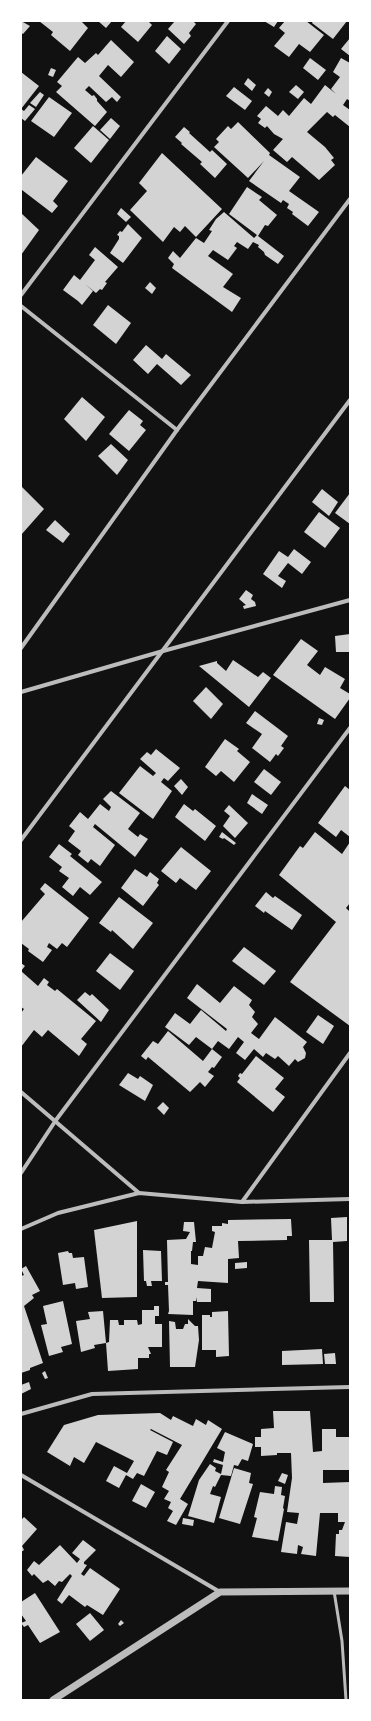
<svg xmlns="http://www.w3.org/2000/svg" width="371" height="1721" font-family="'Roboto Condensed',sans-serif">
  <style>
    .building { fill: #d3d3d3 }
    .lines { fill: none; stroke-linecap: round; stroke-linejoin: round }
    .service { stroke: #bcbcbc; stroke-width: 3 }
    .minor { stroke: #bcbcbc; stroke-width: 4 }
    .tertiary { stroke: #bcbcbc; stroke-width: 7 }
  </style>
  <rect width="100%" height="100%" fill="#111"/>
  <g class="building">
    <path d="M 21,21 L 30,26 L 23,34 L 21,33 Z"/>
    <path d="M 39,21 L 81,21 L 88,28 L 70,51 L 51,35 L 53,32 Z"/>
    <path d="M 98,21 L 112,21 L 106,28 Z"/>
    <path d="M 126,21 L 148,21 L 152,25 L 138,42 L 121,27 Z"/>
    <path d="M 175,21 L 193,21 L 196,24 L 189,33 L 191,36 L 184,44 L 168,29 Z"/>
    <path d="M 264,21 L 278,21 L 274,27 Z"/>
    <path d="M 285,21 L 306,21 L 324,35 L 310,52 L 299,44 L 289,57 L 274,46 L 285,33 L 279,28 Z"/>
    <path d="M 313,21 L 347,21 L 333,39 L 312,23 Z"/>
    <path d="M 167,36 L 181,49 L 169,64 L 155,51 Z"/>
    <path d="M 350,38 L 350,56 L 341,49 Z"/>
    <path d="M 111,40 L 134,62 L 121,77 L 108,65 L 99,76 L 121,97 L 117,102 L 112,97 L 106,102 L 89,86 L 85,90 L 92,96 L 94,95 L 97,99 L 97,101 L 107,112 L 95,126 L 56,92 L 62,86 L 57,82 L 78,57 L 85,63 L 96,53 L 98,55 Z"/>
    <path d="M 310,58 L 326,70 L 318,80 L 303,68 Z"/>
    <path d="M 341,58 L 350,63 L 350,101 L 347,99 L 343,105 L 350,110 L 350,127 L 335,115 L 333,117 L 327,112 L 307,132 L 325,147 L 334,158 L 331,160 L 335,165 L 319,180 L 292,157 L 287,162 L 273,150 L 283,139 L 274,134 L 267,126 L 265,128 L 258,123 L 261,119 L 257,116 L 266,106 L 278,116 L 283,110 L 289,116 L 304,98 L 311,104 L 325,85 L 336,94 L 331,89 L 340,77 L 333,72 Z"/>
    <path d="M 51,68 L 56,70 L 53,77 L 48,75 Z"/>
    <path d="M 21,72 L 39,86 L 21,109 L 24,111 L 29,105 L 35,109 L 25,121 L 21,118 Z"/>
    <path d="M 248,78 L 256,85 L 252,91 L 244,84 Z"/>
    <path d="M 296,85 L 304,92 L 298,99 L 289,92 Z"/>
    <path d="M 234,87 L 252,101 L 245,110 L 226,96 Z"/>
    <path d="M 268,88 L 272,92 L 269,97 L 264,93 Z"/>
    <path d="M 40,92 L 44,95 L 36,107 L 30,103 Z"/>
    <path d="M 49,97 L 72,113 L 54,137 L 31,121 Z"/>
    <path d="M 111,118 L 120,126 L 110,139 L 100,130 Z"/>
    <path d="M 238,122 L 270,153 L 269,155 L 300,177 L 289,191 L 319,212 L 308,226 L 292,214 L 293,212 L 287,208 L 289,204 L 283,200 L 281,203 L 249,181 L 264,161 L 248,178 L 214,147 L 219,142 L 216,139 L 228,126 L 231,129 Z"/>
    <path d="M 93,126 L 109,140 L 91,163 L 74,148 Z"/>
    <path d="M 184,127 L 190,132 L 189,133 L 210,152 L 212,150 L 227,164 L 215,178 L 200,164 L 202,162 L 181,144 L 182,143 L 175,137 Z"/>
    <path d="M 162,153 L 222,209 L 196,237 L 185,226 L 180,232 L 174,227 L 163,242 L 130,210 L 147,191 L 139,183 Z"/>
    <path d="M 36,157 L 68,181 L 53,201 L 58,206 L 52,213 L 22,190 L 21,191 L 21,176 Z"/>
    <path d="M 247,187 L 262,197 L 259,200 L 277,215 L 268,226 L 265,225 L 258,236 L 284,256 L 278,264 L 265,255 L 264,252 L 258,247 L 259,245 L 253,242 L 248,249 L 237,242 L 234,246 L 237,248 L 228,260 L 213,250 L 208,256 L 233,274 L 223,287 L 241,298 L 232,312 L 172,268 L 174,264 L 168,258 L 173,251 L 180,258 L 196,238 L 204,243 L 212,231 L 209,230 L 216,219 L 224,212 L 254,238 L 257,235 L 229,214 Z"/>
    <path d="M 121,208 L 131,217 L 126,222 L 117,214 Z"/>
    <path d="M 21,213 L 39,230 L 21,255 Z"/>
    <path d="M 128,224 L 142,238 L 123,263 L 110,253 L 119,239 L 119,236 L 117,235 L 120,231 L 122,232 Z"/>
    <path d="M 95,247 L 118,267 L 105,282 L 107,283 L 102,290 L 100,289 L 96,293 L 85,284 L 93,291 L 82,305 L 78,301 L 63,290 L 74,275 L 80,280 L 95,260 L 89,255 Z"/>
    <path d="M 150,282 L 156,288 L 152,294 L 145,288 Z"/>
    <path d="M 108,305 L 131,323 L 116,344 L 93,325 Z"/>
    <path d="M 146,345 L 162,359 L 166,354 L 191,375 L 181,385 L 157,364 L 148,374 L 133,360 Z"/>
    <path d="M 82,397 L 105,417 L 86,441 L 64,419 Z"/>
    <path d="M 129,410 L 143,421 L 140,425 L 146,430 L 129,451 L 109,434 Z"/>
    <path d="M 111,444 L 128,460 L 117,475 L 98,456 Z"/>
    <path d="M 21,486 L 44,509 L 21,535 Z"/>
    <path d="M 322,489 L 338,502 L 329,516 L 312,502 Z"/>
    <path d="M 350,493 L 350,524 L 335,513 Z"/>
    <path d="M 319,512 L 340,528 L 325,548 L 304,532 Z"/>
    <path d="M 55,520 L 70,534 L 63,543 L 46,530 Z"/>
    <path d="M 294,549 L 311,562 L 302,574 L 288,563 L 278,576 L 286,581 L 282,588 L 263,574 L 279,551 L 288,557 Z"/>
    <path d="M 246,590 L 253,595 L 251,599 L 255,602 L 256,606 L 244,609 L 243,606 L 246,605 L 239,599 Z"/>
    <path d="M 350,634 L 350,652 L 336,652 L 335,636 Z"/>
    <path d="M 301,639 L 318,651 L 307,665 L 320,675 L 325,667 L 345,679 L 340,688 L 350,694 L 350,698 L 335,719 L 273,675 Z"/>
    <path d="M 233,660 L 258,677 L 263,672 L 271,678 L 249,707 L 199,666 L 217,661 L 217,663 L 226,671 Z"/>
    <path d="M 206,687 L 223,704 L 211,719 L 193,701 Z"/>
    <path d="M 255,711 L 288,736 L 281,746 L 284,748 L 278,756 L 276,754 L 270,762 L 252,748 L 262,734 L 246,723 Z"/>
    <path d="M 319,718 L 324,720 L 322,725 L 317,724 Z"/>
    <path d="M 225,739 L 239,749 L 237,751 L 250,762 L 234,782 L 221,771 L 216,776 L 205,767 Z"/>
    <path d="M 156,749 L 180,768 L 168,781 L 164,778 L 161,782 L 172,791 L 153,819 L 119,793 L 140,766 L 153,776 L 156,773 L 140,759 L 147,752 L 151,755 Z"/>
    <path d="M 264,769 L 281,782 L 271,795 L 254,782 Z"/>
    <path d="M 181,779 L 188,787 L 182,795 L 174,786 Z"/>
    <path d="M 345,786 L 350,790 L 350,837 L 341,830 L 336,837 L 318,823 Z"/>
    <path d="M 111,791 L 140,813 L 128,829 L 138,837 L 140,834 L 148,839 L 135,857 L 95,824 L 93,827 L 115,845 L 100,866 L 91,859 L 88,863 L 78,855 L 81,851 L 68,841 L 75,831 L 69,826 L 80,812 L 88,819 L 100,804 L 109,811 L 111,807 L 103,799 Z"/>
    <path d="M 252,794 L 268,805 L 262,814 L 247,803 Z"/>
    <path d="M 184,804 L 193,811 L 195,809 L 216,826 L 205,841 L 175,817 Z"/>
    <path d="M 229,805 L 248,823 L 235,838 L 223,826 L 230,816 L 224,811 Z"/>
    <path d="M 222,832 L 236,843 L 234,845 L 224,838 L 223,839 L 219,837 Z"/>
    <path d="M 315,832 L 342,854 L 350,842 L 350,903 L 346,908 L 350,912 L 350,1026 L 290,982 L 336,922 L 279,875 L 300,846 L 303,848 Z"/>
    <path d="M 59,844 L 72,854 L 70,856 L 102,882 L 90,895 L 80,887 L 73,896 L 62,887 L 69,878 L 59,871 L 62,867 L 49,857 Z"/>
    <path d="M 181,847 L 211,871 L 196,890 L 180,878 L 176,883 L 161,871 Z"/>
    <path d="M 135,869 L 147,877 L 150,872 L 159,879 L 157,883 L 159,885 L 143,906 L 121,888 Z"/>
    <path d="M 45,883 L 89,918 L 67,947 L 62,943 L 57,949 L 49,943 L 47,947 L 52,950 L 43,962 L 28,951 L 29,949 L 21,943 L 21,922 L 45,894 L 40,889 Z"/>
    <path d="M 266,892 L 273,898 L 275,896 L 302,915 L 292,930 L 265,911 L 264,913 L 255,906 Z"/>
    <path d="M 119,897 L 153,923 L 133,949 L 112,930 L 111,932 L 99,923 Z"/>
    <path d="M 244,947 L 276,971 L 264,985 L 232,961 Z"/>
    <path d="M 110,953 L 134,971 L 120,990 L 96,971 Z"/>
    <path d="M 21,963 L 25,966 L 21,971 L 38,986 L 44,978 L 49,982 L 47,985 L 55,991 L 57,989 L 96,1021 L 81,1039 L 87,1044 L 79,1056 L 48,1030 L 42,1037 L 34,1030 L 21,1047 L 21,1013 L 24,1009 L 21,1007 Z"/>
    <path d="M 197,984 L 220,1003 L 234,986 L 252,1000 L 249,1005 L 255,1012 L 252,1017 L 258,1024 L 251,1033 L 259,1039 L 275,1017 L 307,1042 L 303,1047 L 306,1053 L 305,1058 L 298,1062 L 295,1059 L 289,1066 L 278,1056 L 275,1059 L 266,1053 L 263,1057 L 254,1049 L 245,1060 L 236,1053 L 244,1042 L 238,1037 L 229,1049 L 218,1041 L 212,1049 L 222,1057 L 214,1068 L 212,1067 L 208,1072 L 214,1076 L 205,1087 L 200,1082 L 190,1092 L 148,1057 L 146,1060 L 141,1056 L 153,1041 L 158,1044 L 168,1031 L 203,1061 L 212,1049 L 196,1037 L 189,1045 L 165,1027 L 175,1013 L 190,1024 L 201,1010 L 226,1031 L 227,1029 L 187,998 Z"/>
    <path d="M 85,992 L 90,996 L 92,994 L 109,1010 L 101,1022 L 77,1000 Z"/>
    <path d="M 318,1015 L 334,1026 L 323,1044 L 306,1032 Z"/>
    <path d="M 256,1056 L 284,1078 L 275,1089 L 285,1097 L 273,1112 L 237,1082 L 240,1078 L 238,1076 L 240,1073 L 242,1074 Z"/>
    <path d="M 128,1073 L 138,1079 L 140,1076 L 153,1085 L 145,1101 L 119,1085 Z"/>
    <path d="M 163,1102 L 169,1108 L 164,1115 L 157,1108 Z"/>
    <path d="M 347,1217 L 347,1241 L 333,1242 L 334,1302 L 310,1302 L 309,1240 L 332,1240 L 331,1218 Z"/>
    <path d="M 291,1219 L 292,1236 L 287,1236 L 287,1240 L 238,1241 L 239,1258 L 228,1259 L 228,1283 L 198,1281 L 197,1288 L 211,1289 L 211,1302 L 197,1302 L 196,1297 L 196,1301 L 193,1301 L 193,1315 L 168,1314 L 169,1311 L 168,1285 L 165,1285 L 165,1282 L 168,1282 L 167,1240 L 186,1239 L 190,1232 L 183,1231 L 184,1222 L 194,1222 L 196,1242 L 193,1242 L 192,1251 L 191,1251 L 191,1264 L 198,1265 L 198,1256 L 203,1256 L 205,1247 L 212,1248 L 215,1232 L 212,1231 L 212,1226 L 222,1226 L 222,1223 L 228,1224 L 228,1220 Z"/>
    <path d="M 137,1221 L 137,1297 L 102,1298 L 94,1230 Z"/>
    <path d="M 143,1250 L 161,1251 L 162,1281 L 151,1281 L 152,1286 L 147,1286 L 146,1281 L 144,1281 Z"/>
    <path d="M 68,1251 L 69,1253 L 72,1253 L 73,1258 L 84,1257 L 88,1287 L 76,1289 L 75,1283 L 63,1285 L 58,1253 Z"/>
    <path d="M 247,1262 L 247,1268 L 235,1269 L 235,1263 Z"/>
    <path d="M 26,1266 L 40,1291 L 32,1295 L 34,1298 L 24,1306 L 43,1363 L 30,1368 L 30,1370 L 21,1373 L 21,1276 L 24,1275 L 21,1269 Z"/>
    <path d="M 63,1301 L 72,1344 L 61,1347 L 63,1352 L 49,1356 L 41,1325 L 47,1324 L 43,1306 Z"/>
    <path d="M 154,1306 L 159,1306 L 159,1316 L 155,1316 L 155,1324 L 162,1324 L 162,1347 L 148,1347 L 151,1354 L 149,1354 L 149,1358 L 138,1358 L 138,1369 L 108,1371 L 106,1343 L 94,1345 L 95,1348 L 81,1352 L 76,1321 L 90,1319 L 88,1312 L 103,1311 L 106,1343 L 109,1342 L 110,1320 L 118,1320 L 119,1325 L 124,1325 L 124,1320 L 137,1320 L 138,1325 L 142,1324 L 142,1310 L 154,1310 Z"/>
    <path d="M 228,1311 L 229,1356 L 216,1357 L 216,1350 L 202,1350 L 202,1315 L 210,1315 L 210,1317 L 212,1317 L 212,1312 Z"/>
    <path d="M 188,1319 L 195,1326 L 198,1326 L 199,1340 L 195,1367 L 170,1367 L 169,1321 L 175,1322 L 176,1329 L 183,1329 L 185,1324 L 188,1324 Z"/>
    <path d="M 322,1349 L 323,1364 L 282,1365 L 282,1351 Z"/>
    <path d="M 335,1353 L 336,1364 L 325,1364 L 324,1354 Z"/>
    <path d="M 45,1371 L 48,1378 L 45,1379 L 42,1373 Z"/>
    <path d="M 29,1382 L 31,1389 L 21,1394 L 21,1385 Z"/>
    <path d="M 273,1411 L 310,1411 L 313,1452 L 322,1451 L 322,1429 L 336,1429 L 336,1437 L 350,1437 L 350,1470 L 323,1470 L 323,1483 L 350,1482 L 350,1557 L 335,1556 L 336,1534 L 339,1534 L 339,1530 L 342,1530 L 345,1522 L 338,1522 L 338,1513 L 320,1513 L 316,1556 L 301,1554 L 303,1547 L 298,1545 L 297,1554 L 281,1552 L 286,1522 L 297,1524 L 299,1513 L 287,1512 L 292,1478 L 291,1453 L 277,1453 L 277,1455 L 261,1456 L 261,1447 L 255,1447 L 255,1437 L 261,1437 L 261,1429 L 274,1428 Z"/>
    <path d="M 160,1413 L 171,1420 L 173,1416 L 193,1426 L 196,1419 L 206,1425 L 208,1420 L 222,1429 L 180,1499 L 188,1504 L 176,1525 L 167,1521 L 173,1511 L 168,1508 L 171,1502 L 164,1499 L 169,1491 L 162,1487 L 169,1472 L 166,1470 L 182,1445 L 151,1429 L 150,1430 L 173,1442 L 167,1455 L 157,1451 L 144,1476 L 137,1473 L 133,1479 L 126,1475 L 119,1488 L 106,1481 L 114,1466 L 127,1473 L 134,1461 L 96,1442 L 84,1463 L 74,1457 L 70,1466 L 47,1452 L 64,1425 L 98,1415 Z"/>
    <path d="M 225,1432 L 253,1444 L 248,1461 L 242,1459 L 238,1466 L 234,1465 L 231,1476 L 221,1475 L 215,1487 L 213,1486 L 210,1494 L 221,1497 L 214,1523 L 188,1516 L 199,1480 L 210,1464 L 216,1468 L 215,1471 L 221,1474 L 223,1465 L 213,1462 L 214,1459 L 223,1462 L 225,1452 L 217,1448 Z"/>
    <path d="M 234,1468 L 251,1473 L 249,1483 L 253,1484 L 240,1524 L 219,1518 Z"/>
    <path d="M 282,1473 L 288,1475 L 285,1484 L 278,1481 Z"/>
    <path d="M 141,1484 L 155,1492 L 146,1508 L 132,1501 Z"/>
    <path d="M 275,1486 L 282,1487 L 281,1495 L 285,1496 L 283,1508 L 284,1509 L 278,1541 L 252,1537 L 257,1518 L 254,1517 L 260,1492 L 274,1494 Z"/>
    <path d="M 24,1517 L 37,1529 L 22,1546 L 24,1550 L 21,1552 L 21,1520 Z"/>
    <path d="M 183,1518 L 194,1520 L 193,1526 L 182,1524 Z"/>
    <path d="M 83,1540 L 96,1550 L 84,1562 L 84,1564 L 87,1565 L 81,1574 L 84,1576 L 90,1568 L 120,1589 L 103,1615 L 87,1605 L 85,1607 L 69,1595 L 62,1604 L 57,1600 L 72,1576 L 70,1574 L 62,1582 L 59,1581 L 55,1586 L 48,1580 L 43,1583 L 34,1574 L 32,1576 L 27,1570 L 34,1561 L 39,1565 L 60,1545 L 77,1563 L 80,1559 L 72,1553 Z"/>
    <path d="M 35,1593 L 60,1632 L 40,1643 L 28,1625 L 24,1627 L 21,1623 L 26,1621 L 21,1614 L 21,1602 Z"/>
    <path d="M 90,1613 L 104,1630 L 90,1641 L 76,1624 Z"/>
    <path d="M 121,1620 L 124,1623 L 120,1626 L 118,1624 Z"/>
  </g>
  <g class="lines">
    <path class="service" d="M 334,1591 L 342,1641 L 346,1700"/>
    <g class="minor">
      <path d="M 21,295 L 228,21"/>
      <path d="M 21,306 L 177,430"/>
      <path d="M 21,648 L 177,430 L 350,199"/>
      <path d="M 21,692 L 163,651 L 350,600"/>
      <path d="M 21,840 L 350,400"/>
      <path d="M 21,1092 L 139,1193"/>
      <path d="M 21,1173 L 56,1120 L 350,728"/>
      <path d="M 242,1202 L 350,1053"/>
      <path d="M 21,1229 L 58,1213 L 139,1193 L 242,1202 L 350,1199"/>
      <path d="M 21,1414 L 92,1394 L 350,1387"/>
      <path d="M 21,1475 L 220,1592"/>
    </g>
    <path class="tertiary" d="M 53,1700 L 220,1592 L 350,1591"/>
  </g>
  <rect width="371" height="1721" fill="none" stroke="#ffffff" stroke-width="44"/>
</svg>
